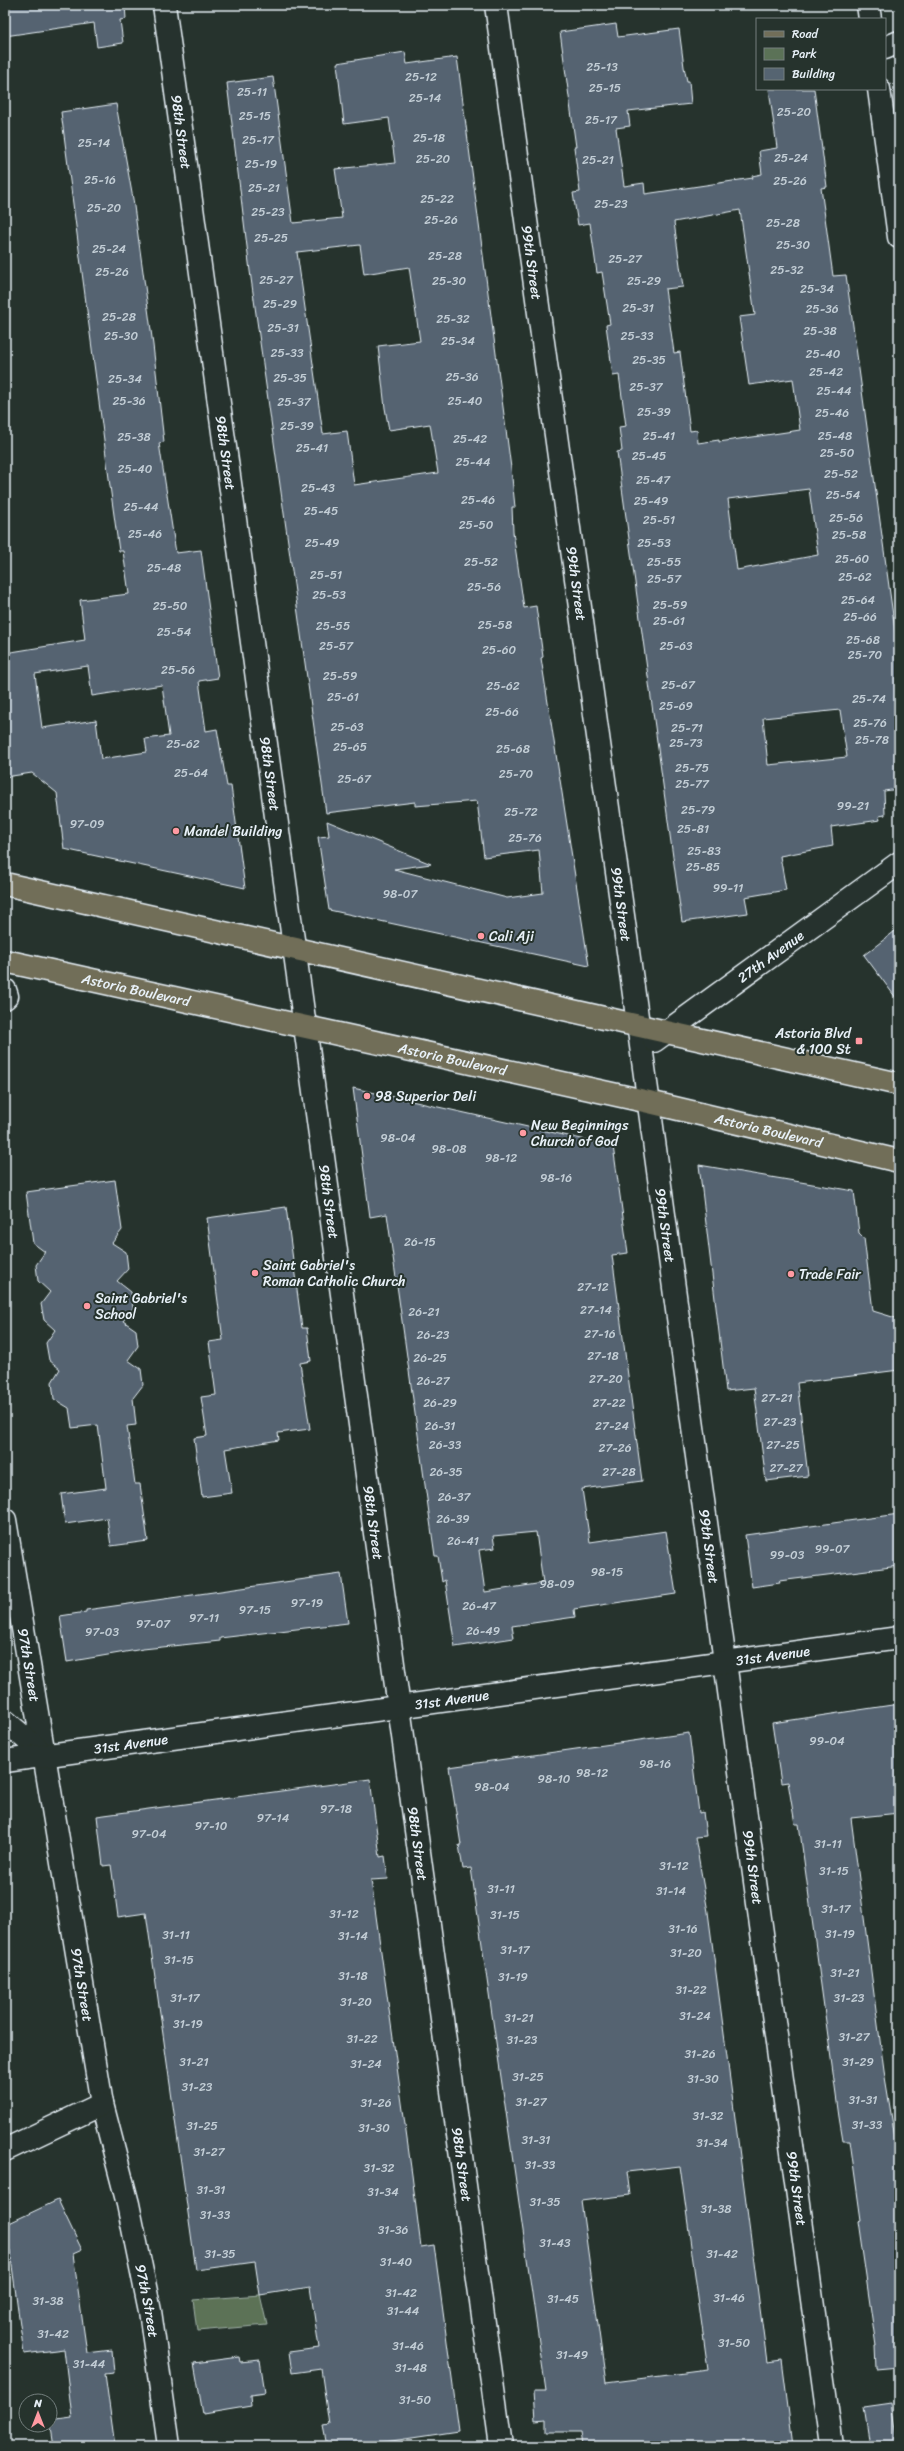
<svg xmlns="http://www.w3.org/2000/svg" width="904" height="2451" font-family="Sriracha,sans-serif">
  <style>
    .green { fill: #5b7257; stroke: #a2b2a8 }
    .building { fill: #556471; stroke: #e8f1f8; fill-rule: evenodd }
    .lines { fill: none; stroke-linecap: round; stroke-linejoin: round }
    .minor-casing { stroke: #e8f1f8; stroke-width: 25 }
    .primary-casing { stroke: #e8f1f8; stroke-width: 25 }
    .minor { stroke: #26332d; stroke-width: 22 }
    .primary { stroke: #716e59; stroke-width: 22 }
    .poi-dot { fill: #ff9aa2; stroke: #26332d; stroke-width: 1.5 }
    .labels { text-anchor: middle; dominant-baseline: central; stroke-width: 4; stroke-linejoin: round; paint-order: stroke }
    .number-label { font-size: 12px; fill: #c3ced6 }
    .street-label { font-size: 14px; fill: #e8f1f8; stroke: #26332d }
    .poi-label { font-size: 14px; fill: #e8f1f8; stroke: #26332d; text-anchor: start }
  </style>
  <rect width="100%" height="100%" fill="#26332d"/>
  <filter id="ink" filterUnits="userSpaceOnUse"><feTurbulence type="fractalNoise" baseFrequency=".025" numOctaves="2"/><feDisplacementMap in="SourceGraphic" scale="8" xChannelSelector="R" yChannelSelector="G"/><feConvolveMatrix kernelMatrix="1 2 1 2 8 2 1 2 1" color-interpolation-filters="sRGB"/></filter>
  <g filter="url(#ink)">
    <path class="green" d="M 260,2295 L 267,2325 L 197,2331 L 193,2300 Z"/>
    <g class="building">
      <path d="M 5,5 L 125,5 L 126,19 L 120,20 L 123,43 L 97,47 L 94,23 L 5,36 Z"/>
      <path d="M 616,24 L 618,37 L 679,29 L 684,67 L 687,81 L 689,81 L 691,104 L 628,111 L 630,126 L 616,128 L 624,186 L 644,183 L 645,194 L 753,178 L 752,176 L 762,174 L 759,151 L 777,148 L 769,89 L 814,89 L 827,187 L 821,188 L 833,276 L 846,275 L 899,659 L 899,789 L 884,791 L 885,815 L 879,816 L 880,820 L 831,827 L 833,846 L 780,856 L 786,890 L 745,897 L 748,913 L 682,922 L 617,452 L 622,451 L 619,427 L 626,426 L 619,375 L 613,376 L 606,325 L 610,324 L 602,272 L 597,273 L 590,223 L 578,225 L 573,193 L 580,192 L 574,147 L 576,147 L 560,32 ZM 740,210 L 755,315 L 739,317 L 749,385 L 793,379 L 800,430 L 719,442 L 719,440 L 698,443 L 697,430 L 690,431 L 680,352 L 674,353 L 665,289 L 683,287 L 674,222 ZM 809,489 L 818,555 L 737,570 L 728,499 ZM 840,710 L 847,757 L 768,765 L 763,718 Z"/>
      <path d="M 405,52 L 407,64 L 457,57 L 511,468 L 515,507 L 512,507 L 513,532 L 524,608 L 536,606 L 543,657 L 541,658 L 589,966 L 329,910 L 318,837 L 329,836 L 327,821 L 431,864 L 394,869 L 507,898 L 543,893 L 539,850 L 484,857 L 477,801 L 415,806 L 415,802 L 326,813 L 250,271 L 227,83 L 273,77 L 293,223 L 342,218 L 335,169 L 395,163 L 389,118 L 344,124 L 337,63 ZM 360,245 L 364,274 L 409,267 L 420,341 L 378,346 L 385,408 L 389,430 L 430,424 L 438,473 L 354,485 L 347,431 L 323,434 L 297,252 Z"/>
      <path d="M 116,104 L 133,199 L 153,345 L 164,442 L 159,443 L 176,553 L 201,550 L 218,678 L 199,681 L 206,731 L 217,729 L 227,786 L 231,786 L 245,888 L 64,849 L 57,793 L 32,773 L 5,777 L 5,653 L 85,640 L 80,600 L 129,594 L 123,551 L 119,551 L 110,486 L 61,112 ZM 88,666 L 92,696 L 162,685 L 169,736 L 145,739 L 147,752 L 101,759 L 96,720 L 42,728 L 35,674 Z"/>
      <path d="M 899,928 L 899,1002 L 864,955 Z"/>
      <path d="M 353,1088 L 613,1146 L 628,1253 L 612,1255 L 642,1481 L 582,1489 L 590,1542 L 666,1531 L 676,1594 L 574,1609 L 575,1617 L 512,1626 L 514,1638 L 455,1647 L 445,1580 L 442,1582 L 438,1556 L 435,1556 L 387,1214 L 370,1217 ZM 536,1532 L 543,1583 L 485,1592 L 479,1550 L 495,1548 L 493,1536 Z"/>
      <path d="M 699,1165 L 854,1191 L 859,1233 L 864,1238 L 873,1311 L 899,1319 L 899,1370 L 797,1383 L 808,1476 L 766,1481 L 754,1388 L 726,1391 Z"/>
      <path d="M 115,1180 L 122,1230 L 112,1243 L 126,1252 L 128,1269 L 117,1281 L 131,1292 L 133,1308 L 123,1321 L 136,1330 L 138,1346 L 128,1360 L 141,1369 L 143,1385 L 133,1398 L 136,1425 L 127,1426 L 135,1484 L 140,1484 L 148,1541 L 111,1546 L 107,1518 L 65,1524 L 61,1494 L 106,1488 L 98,1425 L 72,1428 L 69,1408 L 54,1399 L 52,1382 L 60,1369 L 49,1360 L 46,1343 L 55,1330 L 44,1320 L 41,1304 L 50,1292 L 38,1281 L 36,1265 L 45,1252 L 33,1243 L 26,1192 Z"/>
      <path d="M 286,1207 L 302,1328 L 307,1328 L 311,1361 L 300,1363 L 310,1429 L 278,1433 L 279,1440 L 225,1449 L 232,1493 L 202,1497 L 194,1438 L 207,1436 L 201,1397 L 216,1395 L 209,1342 L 223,1340 L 207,1218 Z"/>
      <path d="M 899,1514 L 899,1566 L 779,1581 L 780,1583 L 752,1587 L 745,1535 Z"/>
      <path d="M 341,1574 L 348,1623 L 245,1635 L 220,1638 L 220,1641 L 143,1649 L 67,1662 L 60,1616 L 86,1612 L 86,1610 Z"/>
      <path d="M 899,1704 L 899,1813 L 851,1818 L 884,2071 L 897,2150 L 899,2150 L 899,2367 L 876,2369 L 875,2346 L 876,2346 L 858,2221 L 861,2220 L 850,2141 L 843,2141 L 839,2117 L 799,1824 L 795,1824 L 788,1782 L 781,1783 L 772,1723 Z"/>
      <path d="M 689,1733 L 699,1813 L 703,1812 L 706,1836 L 695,1837 L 708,1912 L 767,2362 L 782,2360 L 793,2446 L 582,2446 L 580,2432 L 547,2432 L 547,2419 L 535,2420 L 533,2391 L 546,2391 L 471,1868 L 463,1869 L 459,1845 L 461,1845 L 449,1767 ZM 680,2166 L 708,2370 L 606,2383 L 581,2201 L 630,2195 L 627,2172 Z"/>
      <path d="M 370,1779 L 380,1857 L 385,1856 L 388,1879 L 371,1880 L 412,2175 L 421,2247 L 434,2245 L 459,2431 L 358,2446 L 327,2446 L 323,2426 L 329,2425 L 321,2369 L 292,2373 L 289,2352 L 319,2348 L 310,2287 L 260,2295 L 255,2262 L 196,2270 L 146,1913 L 118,1917 L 111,1865 L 103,1866 L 97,1816 Z"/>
      <path d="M 58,2200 L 82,2250 L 73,2254 L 87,2353 L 112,2350 L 114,2373 L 105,2374 L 115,2446 L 54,2446 L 50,2420 L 72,2417 L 64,2349 L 24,2354 L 10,2251 L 5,2253 L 5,2225 Z"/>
      <path d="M 239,2357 L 240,2362 L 260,2360 L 265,2393 L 250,2395 L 251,2406 L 203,2414 L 194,2363 Z"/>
      <path d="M 892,2403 L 898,2446 L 870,2446 L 864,2407 Z"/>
    </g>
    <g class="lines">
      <g class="minor-casing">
        <g id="minor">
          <path id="s1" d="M 164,5 L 501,2446"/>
          <path id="s2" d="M 496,5 L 632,980 L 832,2446"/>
          <path d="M 868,5 L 870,19"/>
          <path d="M 885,48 L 899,42"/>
          <path d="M 879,89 L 899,237"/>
          <path d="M 5,990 L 7,996 L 5,998"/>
          <path id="s3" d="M 654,1041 L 899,863"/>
          <path id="s4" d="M 5,1520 L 102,2104 L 128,2204 L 150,2311 L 169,2446"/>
          <path d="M 5,1721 L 45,1755"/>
          <path id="s5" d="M 5,1761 L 899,1638"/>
          <path d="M 5,2150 L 102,2104"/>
        </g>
      </g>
      <g class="primary-casing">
        <g id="primary">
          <path d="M 5,884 L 899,1084"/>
          <path id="s6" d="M 5,961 L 649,1102 L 899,1161"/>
        </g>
      </g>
      <use href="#minor" class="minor"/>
      <use href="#primary" class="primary"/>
    </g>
  </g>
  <g class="poi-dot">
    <circle cx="176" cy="831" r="4"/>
    <circle cx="481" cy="936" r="4"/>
    <rect x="855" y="1037" width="8" height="8" rx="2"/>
    <circle cx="367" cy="1096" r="4"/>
    <circle cx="523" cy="1133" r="4"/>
    <circle cx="255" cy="1273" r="4"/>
    <circle cx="791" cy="1274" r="4"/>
    <circle cx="87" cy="1306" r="4"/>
  </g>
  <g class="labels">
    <g class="number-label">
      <text x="602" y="67">25-13</text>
      <text x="421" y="77">25-12</text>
      <text x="605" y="88">25-15</text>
      <text x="252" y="92">25-11</text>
      <text x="425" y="98">25-14</text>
      <text x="794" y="112">25-20</text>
      <text x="255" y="116">25-15</text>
      <text x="601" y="120">25-17</text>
      <text x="429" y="138">25-18</text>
      <text x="258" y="140">25-17</text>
      <text x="94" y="143">25-14</text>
      <text x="791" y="158">25-24</text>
      <text x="433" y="159">25-20</text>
      <text x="598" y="160">25-21</text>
      <text x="261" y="164">25-19</text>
      <text x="100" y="180">25-16</text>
      <text x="790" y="181">25-26</text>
      <text x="264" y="188">25-21</text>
      <text x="437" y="199">25-22</text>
      <text x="611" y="204">25-23</text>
      <text x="104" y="208">25-20</text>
      <text x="268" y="212">25-23</text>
      <text x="441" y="220">25-26</text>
      <text x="783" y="223">25-28</text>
      <text x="271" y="238">25-25</text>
      <text x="793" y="245">25-30</text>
      <text x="109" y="249">25-24</text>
      <text x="445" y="256">25-28</text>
      <text x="625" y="259">25-27</text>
      <text x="787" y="270">25-32</text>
      <text x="112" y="272">25-26</text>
      <text x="276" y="280">25-27</text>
      <text x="449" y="281">25-30</text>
      <text x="644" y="281">25-29</text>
      <text x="817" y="289">25-34</text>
      <text x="280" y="304">25-29</text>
      <text x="638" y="308">25-31</text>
      <text x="822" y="309">25-36</text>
      <text x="119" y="317">25-28</text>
      <text x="453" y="319">25-32</text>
      <text x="283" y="328">25-31</text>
      <text x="820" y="331">25-38</text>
      <text x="121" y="336">25-30</text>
      <text x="637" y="336">25-33</text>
      <text x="458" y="341">25-34</text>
      <text x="287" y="353">25-33</text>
      <text x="823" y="354">25-40</text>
      <text x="649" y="360">25-35</text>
      <text x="826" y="372">25-42</text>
      <text x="462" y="377">25-36</text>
      <text x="290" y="378">25-35</text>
      <text x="125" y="379">25-34</text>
      <text x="646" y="387">25-37</text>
      <text x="834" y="391">25-44</text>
      <text x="129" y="401">25-36</text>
      <text x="465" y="401">25-40</text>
      <text x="294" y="402">25-37</text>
      <text x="654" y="412">25-39</text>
      <text x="832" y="413">25-46</text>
      <text x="297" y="426">25-39</text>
      <text x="659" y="436">25-41</text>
      <text x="835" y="436">25-48</text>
      <text x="134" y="437">25-38</text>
      <text x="470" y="439">25-42</text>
      <text x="312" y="448">25-41</text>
      <text x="837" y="453">25-50</text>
      <text x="649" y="456">25-45</text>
      <text x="473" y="462">25-44</text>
      <text x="135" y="469">25-40</text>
      <text x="841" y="474">25-52</text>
      <text x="653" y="480">25-47</text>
      <text x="318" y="488">25-43</text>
      <text x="843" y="495">25-54</text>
      <text x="478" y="500">25-46</text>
      <text x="651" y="501">25-49</text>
      <text x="141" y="507">25-44</text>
      <text x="321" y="511">25-45</text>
      <text x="846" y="518">25-56</text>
      <text x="659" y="520">25-51</text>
      <text x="476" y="525">25-50</text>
      <text x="145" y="534">25-46</text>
      <text x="849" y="535">25-58</text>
      <text x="322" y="543">25-49</text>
      <text x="654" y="543">25-53</text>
      <text x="852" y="559">25-60</text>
      <text x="481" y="562">25-52</text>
      <text x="664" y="562">25-55</text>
      <text x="164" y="568">25-48</text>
      <text x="326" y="575">25-51</text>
      <text x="855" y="577">25-62</text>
      <text x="664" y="579">25-57</text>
      <text x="484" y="587">25-56</text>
      <text x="329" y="595">25-53</text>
      <text x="858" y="600">25-64</text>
      <text x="670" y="605">25-59</text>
      <text x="170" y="606">25-50</text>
      <text x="860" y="617">25-66</text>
      <text x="669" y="621">25-61</text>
      <text x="495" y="625">25-58</text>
      <text x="333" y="626">25-55</text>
      <text x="174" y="632">25-54</text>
      <text x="863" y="640">25-68</text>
      <text x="336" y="646">25-57</text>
      <text x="676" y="646">25-63</text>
      <text x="499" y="650">25-60</text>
      <text x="865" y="655">25-70</text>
      <text x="178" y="670">25-56</text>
      <text x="340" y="676">25-59</text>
      <text x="678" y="685">25-67</text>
      <text x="503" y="686">25-62</text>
      <text x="343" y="697">25-61</text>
      <text x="869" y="699">25-74</text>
      <text x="676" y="706">25-69</text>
      <text x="502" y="712">25-66</text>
      <text x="870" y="723">25-76</text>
      <text x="347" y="727">25-63</text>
      <text x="687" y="728">25-71</text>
      <text x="872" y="740">25-78</text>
      <text x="686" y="743">25-73</text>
      <text x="183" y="744">25-62</text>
      <text x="350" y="747">25-65</text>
      <text x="513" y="749">25-68</text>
      <text x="692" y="768">25-75</text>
      <text x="191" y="773">25-64</text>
      <text x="516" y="774">25-70</text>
      <text x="354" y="779">25-67</text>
      <text x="692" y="784">25-77</text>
      <text x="853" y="806">99-21</text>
      <text x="698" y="810">25-79</text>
      <text x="521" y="812">25-72</text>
      <text x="87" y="824">97-09</text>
      <text x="693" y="829">25-81</text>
      <text x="525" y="838">25-76</text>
      <text x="704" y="851">25-83</text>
      <text x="703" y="867">25-85</text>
      <text x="728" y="888">99-11</text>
      <text x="400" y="894">98-07</text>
      <text x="398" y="1138">98-04</text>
      <text x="449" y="1149">98-08</text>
      <text x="501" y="1158">98-12</text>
      <text x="556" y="1178">98-16</text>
      <text x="420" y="1242">26-15</text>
      <text x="593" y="1287">27-12</text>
      <text x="596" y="1310">27-14</text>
      <text x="424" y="1312">26-21</text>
      <text x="600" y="1334">27-16</text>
      <text x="433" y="1335">26-23</text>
      <text x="603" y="1356">27-18</text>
      <text x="430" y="1358">26-25</text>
      <text x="606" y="1379">27-20</text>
      <text x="433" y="1381">26-27</text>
      <text x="777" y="1398">27-21</text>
      <text x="440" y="1403">26-29</text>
      <text x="609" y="1403">27-22</text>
      <text x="780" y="1422">27-23</text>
      <text x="440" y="1426">26-31</text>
      <text x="612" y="1426">27-24</text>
      <text x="445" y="1445">26-33</text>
      <text x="783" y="1445">27-25</text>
      <text x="615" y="1448">27-26</text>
      <text x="786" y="1468">27-27</text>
      <text x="446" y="1472">26-35</text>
      <text x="619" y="1472">27-28</text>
      <text x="454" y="1497">26-37</text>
      <text x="453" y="1519">26-39</text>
      <text x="463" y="1541">26-41</text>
      <text x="832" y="1549">99-07</text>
      <text x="787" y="1555">99-03</text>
      <text x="607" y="1572">98-15</text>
      <text x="557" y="1584">98-09</text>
      <text x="307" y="1603">97-19</text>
      <text x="479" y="1606">26-47</text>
      <text x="255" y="1610">97-15</text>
      <text x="204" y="1618">97-11</text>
      <text x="153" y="1624">97-07</text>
      <text x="483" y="1631">26-49</text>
      <text x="102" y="1632">97-03</text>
      <text x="827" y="1741">99-04</text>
      <text x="655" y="1764">98-16</text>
      <text x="592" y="1773">98-12</text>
      <text x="554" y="1779">98-10</text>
      <text x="492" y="1787">98-04</text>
      <text x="336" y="1809">97-18</text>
      <text x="273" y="1818">97-14</text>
      <text x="211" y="1826">97-10</text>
      <text x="149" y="1834">97-04</text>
      <text x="828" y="1844">31-11</text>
      <text x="674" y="1866">31-12</text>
      <text x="834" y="1871">31-15</text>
      <text x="501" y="1889">31-11</text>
      <text x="671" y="1891">31-14</text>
      <text x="836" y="1909">31-17</text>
      <text x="344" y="1914">31-12</text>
      <text x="505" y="1915">31-15</text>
      <text x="683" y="1929">31-16</text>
      <text x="840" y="1934">31-19</text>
      <text x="176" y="1935">31-11</text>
      <text x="353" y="1936">31-14</text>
      <text x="515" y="1950">31-17</text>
      <text x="686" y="1953">31-20</text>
      <text x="179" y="1960">31-15</text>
      <text x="845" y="1973">31-21</text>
      <text x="353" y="1976">31-18</text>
      <text x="513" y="1977">31-19</text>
      <text x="691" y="1990">31-22</text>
      <text x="185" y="1998">31-17</text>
      <text x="849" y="1998">31-23</text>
      <text x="356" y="2002">31-20</text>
      <text x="695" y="2016">31-24</text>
      <text x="519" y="2018">31-21</text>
      <text x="188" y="2024">31-19</text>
      <text x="854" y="2037">31-27</text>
      <text x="362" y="2039">31-22</text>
      <text x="522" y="2040">31-23</text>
      <text x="700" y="2054">31-26</text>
      <text x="194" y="2062">31-21</text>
      <text x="858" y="2062">31-29</text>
      <text x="366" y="2064">31-24</text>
      <text x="528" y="2077">31-25</text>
      <text x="703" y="2079">31-30</text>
      <text x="197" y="2087">31-23</text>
      <text x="863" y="2100">31-31</text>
      <text x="531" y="2102">31-27</text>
      <text x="376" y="2103">31-26</text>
      <text x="708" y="2116">31-32</text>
      <text x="867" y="2125">31-33</text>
      <text x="202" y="2126">31-25</text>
      <text x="374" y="2128">31-30</text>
      <text x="536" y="2140">31-31</text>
      <text x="712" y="2143">31-34</text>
      <text x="209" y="2152">31-27</text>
      <text x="540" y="2165">31-33</text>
      <text x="379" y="2168">31-32</text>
      <text x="211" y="2190">31-31</text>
      <text x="383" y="2192">31-34</text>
      <text x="545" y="2202">31-35</text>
      <text x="716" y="2209">31-38</text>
      <text x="215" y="2215">31-33</text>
      <text x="393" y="2230">31-36</text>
      <text x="555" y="2243">31-43</text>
      <text x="220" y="2254">31-35</text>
      <text x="722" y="2254">31-42</text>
      <text x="396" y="2262">31-40</text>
      <text x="401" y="2293">31-42</text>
      <text x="729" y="2298">31-46</text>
      <text x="563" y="2299">31-45</text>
      <text x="48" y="2301">31-38</text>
      <text x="403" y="2311">31-44</text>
      <text x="53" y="2334">31-42</text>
      <text x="734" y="2343">31-50</text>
      <text x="408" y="2346">31-46</text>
      <text x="572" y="2355">31-49</text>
      <text x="89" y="2364">31-44</text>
      <text x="411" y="2368">31-48</text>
      <text x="415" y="2400">31-50</text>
    </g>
    <g class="street-label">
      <text stroke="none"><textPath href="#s1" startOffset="128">98th Street</textPath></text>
      <text stroke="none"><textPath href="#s2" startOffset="260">99th Street</textPath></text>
      <text stroke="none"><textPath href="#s1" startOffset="452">98th Street</textPath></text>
      <text stroke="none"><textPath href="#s2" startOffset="584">99th Street</textPath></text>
      <text stroke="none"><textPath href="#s1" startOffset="776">98th Street</textPath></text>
      <text stroke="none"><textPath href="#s2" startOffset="908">99th Street</textPath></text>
      <text stroke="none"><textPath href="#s3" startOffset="144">27th Avenue</textPath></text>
      <text stroke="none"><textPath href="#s6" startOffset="134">Astoria Boulevard</textPath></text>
      <text stroke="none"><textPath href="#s6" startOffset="458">Astoria Boulevard</textPath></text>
      <text stroke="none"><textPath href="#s6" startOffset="782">Astoria Boulevard</textPath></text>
      <text stroke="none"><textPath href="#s1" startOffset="1208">98th Street</textPath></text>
      <text stroke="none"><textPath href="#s2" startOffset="1232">99th Street</textPath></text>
      <text stroke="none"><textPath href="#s1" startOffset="1532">98th Street</textPath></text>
      <text stroke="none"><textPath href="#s2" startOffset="1556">99th Street</textPath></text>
      <text stroke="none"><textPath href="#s5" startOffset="775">31st Avenue</textPath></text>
      <text stroke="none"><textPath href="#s4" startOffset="147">97th Street</textPath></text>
      <text stroke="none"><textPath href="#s5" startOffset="451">31st Avenue</textPath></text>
      <text stroke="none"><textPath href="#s5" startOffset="127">31st Avenue</textPath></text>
      <text stroke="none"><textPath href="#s1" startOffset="1856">98th Street</textPath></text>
      <text stroke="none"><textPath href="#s2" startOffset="1880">99th Street</textPath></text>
      <text stroke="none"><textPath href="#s4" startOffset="471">97th Street</textPath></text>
      <text stroke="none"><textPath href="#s1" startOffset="2180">98th Street</textPath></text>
      <text stroke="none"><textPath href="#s2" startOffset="2204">99th Street</textPath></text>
      <text stroke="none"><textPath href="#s4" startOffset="794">97th Street</textPath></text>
    </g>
    <g class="poi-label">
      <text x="184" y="831">Mandel Building</text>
      <text x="489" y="936">Cali Aji</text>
      <text x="851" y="1033" text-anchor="end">Astoria Blvd<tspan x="851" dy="16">&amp; 100 St</tspan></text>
      <text x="375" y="1096">98 Superior Deli</text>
      <text x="531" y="1125">New Beginnings<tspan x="531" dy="16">Church of God</tspan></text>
      <text x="263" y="1265">Saint Gabriel's<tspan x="263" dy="16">Roman Catholic Church</tspan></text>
      <text x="799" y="1274">Trade Fair</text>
      <text x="95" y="1298">Saint Gabriel's<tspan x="95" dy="16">School</tspan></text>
    </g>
  </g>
  <rect width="904" height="2451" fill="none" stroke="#26332d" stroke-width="20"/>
  <rect x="10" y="10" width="884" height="2431" fill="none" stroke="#e8f1f8" stroke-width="1.5" filter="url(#ink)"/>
  <rect x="756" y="18" width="130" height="72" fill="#26332d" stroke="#747f7e"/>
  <rect x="764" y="31" width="20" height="6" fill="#716e59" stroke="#747f7e"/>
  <text x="792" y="38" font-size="12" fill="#e8f1f8">Road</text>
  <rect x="764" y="48" width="20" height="12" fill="#5b7257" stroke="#747f7e"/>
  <text x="792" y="58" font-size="12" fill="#e8f1f8">Park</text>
  <rect x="764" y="68" width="20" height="12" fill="#556471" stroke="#747f7e"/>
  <text x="792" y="78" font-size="12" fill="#e8f1f8">Building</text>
  <g transform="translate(38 2413)"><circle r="19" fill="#26332d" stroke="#747f7e"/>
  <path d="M0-3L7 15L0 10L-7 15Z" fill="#ff9aa2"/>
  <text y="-6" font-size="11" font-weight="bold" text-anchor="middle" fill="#e8f1f8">N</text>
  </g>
</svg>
